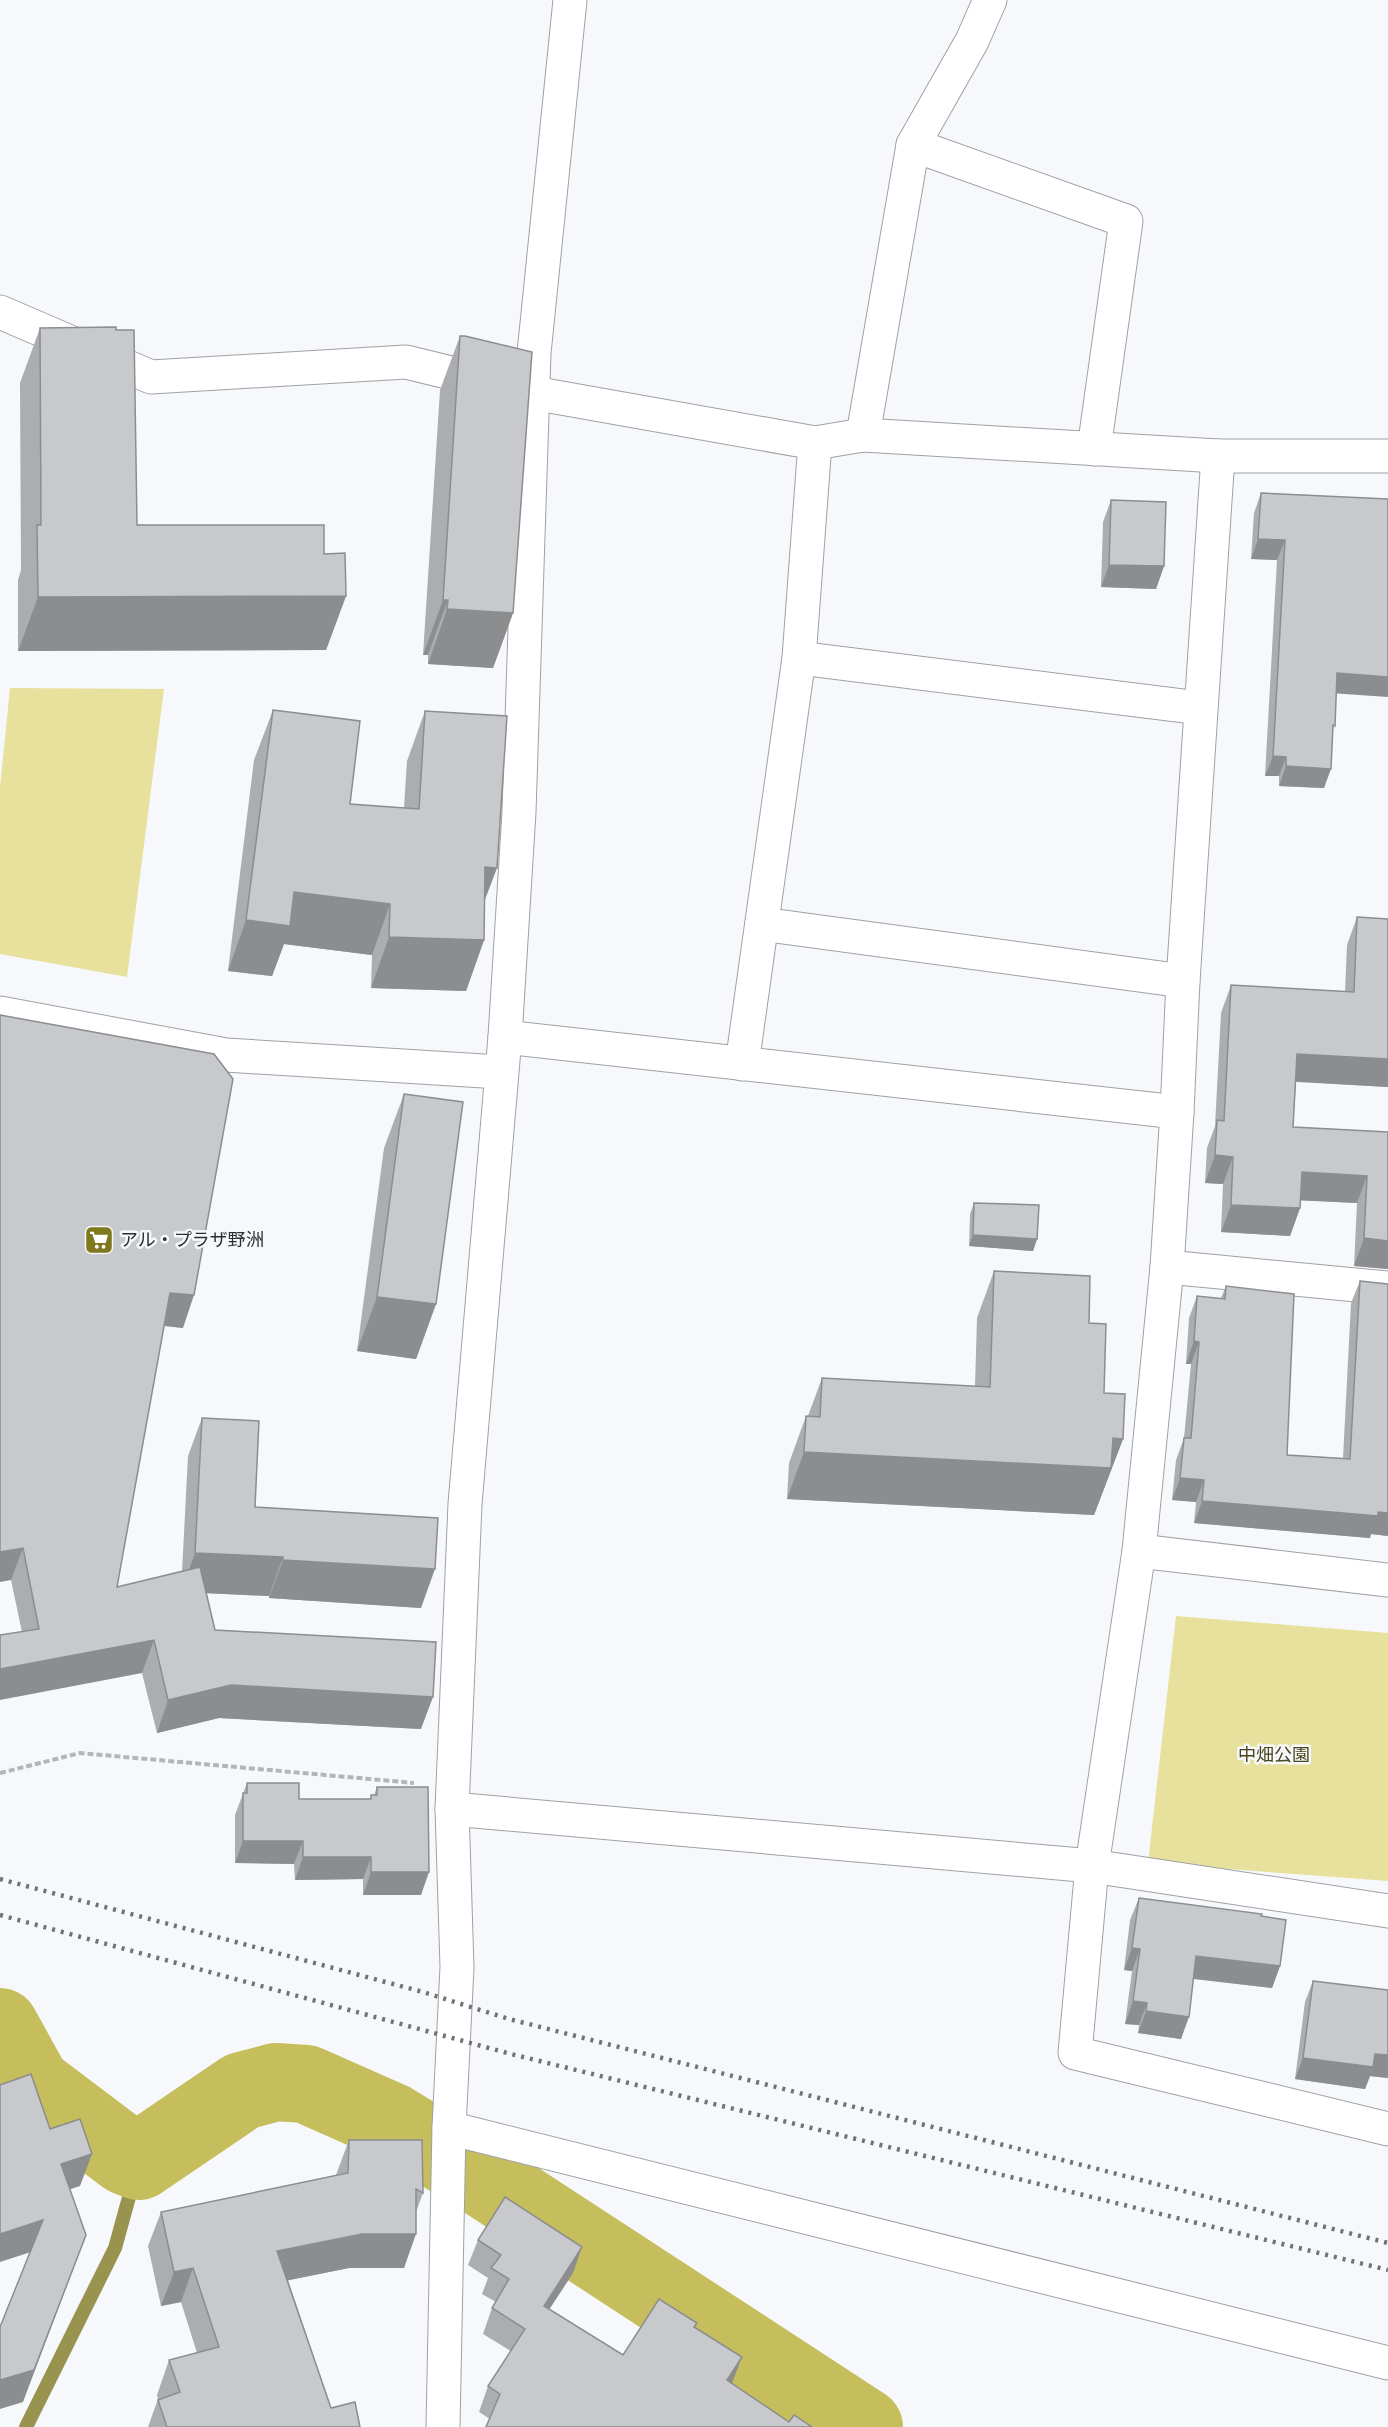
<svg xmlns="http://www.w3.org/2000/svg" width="1388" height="2427" font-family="Cabin,'Noto Sans JP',sans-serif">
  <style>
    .green { fill: #e7e19d }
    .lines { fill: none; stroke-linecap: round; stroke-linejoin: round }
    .stream { stroke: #98934f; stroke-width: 14 }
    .river { stroke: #c6be5d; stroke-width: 78 }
    .minor-casing { stroke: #9fa1a4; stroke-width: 35 }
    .path { stroke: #b3b5b7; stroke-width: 4; stroke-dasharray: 6 3; stroke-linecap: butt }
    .minor { stroke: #fff; stroke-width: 33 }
    .rail { stroke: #707273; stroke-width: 4.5; stroke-dasharray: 3 6; stroke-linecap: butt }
    .wall { fill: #abadaf }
    .shaded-wall { fill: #8b8d8f }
    .building { fill: #c7c9cc; stroke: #8b8d8f; stroke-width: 1.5 }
    .labels { text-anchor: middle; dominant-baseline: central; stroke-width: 5; stroke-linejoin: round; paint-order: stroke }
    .poi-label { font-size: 18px; fill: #2d2e2f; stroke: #f6f8fb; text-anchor: start }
    .park-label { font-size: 18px; fill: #48451c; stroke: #f6f8fb }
  </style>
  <rect width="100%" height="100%" fill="#f6f8fb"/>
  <g class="green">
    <path d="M 10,688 L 164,689 L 127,977 L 0,954 L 0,787 Z"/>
    <path d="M 1176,1616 L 1388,1633 L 1388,1881 L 1148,1863 Z"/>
  </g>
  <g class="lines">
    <path class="stream" d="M 26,2427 L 115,2248 L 139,2161"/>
    <path class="river" d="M 0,2027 L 32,2085 L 126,2156 L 139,2161 L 242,2091 L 276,2082 L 306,2084 L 392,2122 L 469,2169 L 864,2427"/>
    <g class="minor-casing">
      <g id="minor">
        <path d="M 913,145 L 1126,221 L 1094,449"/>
        <path d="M 0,312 L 151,377 L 406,362 L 533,393 L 815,443 L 863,435 L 1218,456 L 1388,456"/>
        <path d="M 863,435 L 913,145 L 972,41 L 990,0"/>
        <path d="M 1218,456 L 1183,981 L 1177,1112 L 1167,1267 L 1139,1551 L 1092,1866 L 1075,2053 L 1388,2129"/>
        <path d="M 799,658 L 1200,708"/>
        <path d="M 762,924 L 1183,981"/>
        <path d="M 0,1013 L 226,1055 L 500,1072"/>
        <path d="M 505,1037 L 1177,1112"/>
        <path d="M 742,1064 L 799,658 L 815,443"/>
        <path d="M 1167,1267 L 1388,1288"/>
        <path d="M 1139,1551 L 1388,1580"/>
        <path d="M 452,1809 L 1092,1866 L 1388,1911"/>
        <path d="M 449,2128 L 1388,2363"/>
        <path d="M 443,2427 L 449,2128 L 457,1967 L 452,1809 L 465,1504 L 505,1037 L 519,812 L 534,353 L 570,0"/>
      </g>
    </g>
    <path class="path" d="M 0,1773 L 80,1753 L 414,1783"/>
    <use href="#minor" class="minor"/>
    <g class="rail">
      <path d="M 0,1879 L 423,1992 L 509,2019 L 1388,2243"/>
      <path d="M 0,1915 L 511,2054 L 1388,2270"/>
    </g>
  </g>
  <g class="wall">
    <path d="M 40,328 L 137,525 L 324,554 L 346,596 L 326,650 L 18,651 L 18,580 L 21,570 L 20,383 Z"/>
    <path d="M 460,336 L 513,613 L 493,668 L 428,664 L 428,655 L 423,655 L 440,390 Z"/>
    <path d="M 1261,493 L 1388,499 L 1336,693 L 1333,732 L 1324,788 L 1279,786 L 1279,776 L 1265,776 L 1277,560 L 1251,559 L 1254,513 Z"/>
    <path d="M 1111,500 L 1164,566 L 1156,589 L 1101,587 L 1103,522 Z"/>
    <path d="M 273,710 L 350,804 L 404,808 L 407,761 L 425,711 L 485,901 L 484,940 L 466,991 L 371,988 L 372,955 L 284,944 L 272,976 L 228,971 L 254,760 Z"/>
    <path d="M 1357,917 L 1388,919 L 1388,1087 L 1296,1082 L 1293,1127 L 1388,1132 L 1388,1269 L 1354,1266 L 1357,1203 L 1300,1200 L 1300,1208 L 1290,1236 L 1221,1232 L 1223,1184 L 1205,1183 L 1207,1148 L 1215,1126 L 1221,1013 L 1231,985 L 1345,992 L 1347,945 Z"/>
    <path d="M 0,1015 L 183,1328 L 164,1326 L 117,1587 L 182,1572 L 188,1456 L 202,1418 L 255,1507 L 421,1608 L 269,1598 L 269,1596 L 206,1593 L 215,1630 L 421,1729 L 219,1718 L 157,1733 L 142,1673 L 22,1632 L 11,1580 Z"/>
    <path d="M 404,1094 L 436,1304 L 416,1359 L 357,1351 L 384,1148 Z"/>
    <path d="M 974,1203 L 1037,1239 L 1033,1251 L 969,1246 L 970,1214 Z"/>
    <path d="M 994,1271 L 1089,1323 L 1104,1393 L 1123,1439 L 1094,1515 L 787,1499 L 789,1463 L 806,1416 L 808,1416 L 822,1378 L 975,1386 L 977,1318 Z"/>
    <path d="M 1360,1281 L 1388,1284 L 1388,1536 L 1371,1534 L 1370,1538 L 1194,1523 L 1196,1502 L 1172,1500 L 1176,1460 L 1184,1438 L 1191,1364 L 1186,1364 L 1189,1318 L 1197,1296 L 1221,1298 L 1226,1286 L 1287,1455 L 1343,1458 L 1351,1303 Z"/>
    <path d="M 247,1783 L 299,1799 L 370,1799 L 371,1795 L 374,1795 L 377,1787 L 421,1895 L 363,1895 L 363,1879 L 295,1880 L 294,1864 L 235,1863 L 235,1815 Z"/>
    <path d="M 1139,1898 L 1261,1916 L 1280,1966 L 1272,1988 L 1193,1979 L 1181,2039 L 1138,2033 L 1139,2025 L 1125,2024 L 1132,1971 L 1124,1970 L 1130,1920 Z"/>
    <path d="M 1313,1981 L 1388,1990 L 1388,2078 L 1370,2076 L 1365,2089 L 1295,2079 L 1305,2002 Z"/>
    <path d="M 349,2140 L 423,2193 L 416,2212 L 404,2268 L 349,2268 L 288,2280 L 331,2408 L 360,2427 L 148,2427 L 158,2399 L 157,2395 L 169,2360 L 197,2353 L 181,2302 L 161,2306 L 148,2246 L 161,2212 L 336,2175 Z"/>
    <path d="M 478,2240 L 573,2273 L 549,2310 L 623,2355 L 695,2328 L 732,2384 L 789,2422 L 812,2427 L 490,2419 L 479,2412 L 488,2386 L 511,2351 L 483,2334 L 492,2308 L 496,2302 L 482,2294 L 488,2278 L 468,2265 Z"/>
  </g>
  <g class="shaded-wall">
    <path d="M 1258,539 L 1285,540 L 1277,560 L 1251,559 Z"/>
    <path d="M 1109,565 L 1164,566 L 1156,589 L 1101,587 Z"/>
    <path d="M 346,596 L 326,650 L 18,651 L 38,597 Z"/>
    <path d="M 443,600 L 448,600 L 428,655 L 423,655 Z"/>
    <path d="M 447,609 L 513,613 L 493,668 L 428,664 Z"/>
    <path d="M 1337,673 L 1388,677 L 1388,697 L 1330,693 Z"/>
    <path d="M 1273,756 L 1286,757 L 1279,776 L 1265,776 Z"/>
    <path d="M 1286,766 L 1331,769 L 1324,788 L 1279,786 Z"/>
    <path d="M 485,867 L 497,868 L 478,918 Z"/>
    <path d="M 294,892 L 390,904 L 372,955 L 284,944 L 272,976 L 228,971 L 246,920 Z"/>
    <path d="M 389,937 L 484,940 L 466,991 L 371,988 Z"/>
    <path d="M 1297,1054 L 1388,1059 L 1388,1087 L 1287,1081 Z"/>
    <path d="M 1215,1155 L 1233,1157 L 1223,1184 L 1205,1183 Z"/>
    <path d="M 1302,1172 L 1367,1176 L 1357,1203 L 1292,1200 Z"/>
    <path d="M 1231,1205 L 1300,1208 L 1290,1236 L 1221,1232 Z"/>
    <path d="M 973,1235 L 1037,1239 L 1033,1251 L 969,1246 Z"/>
    <path d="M 1364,1238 L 1388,1241 L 1388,1269 L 1354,1266 Z"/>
    <path d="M 170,1293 L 194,1295 L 183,1328 L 158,1325 Z"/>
    <path d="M 377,1297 L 436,1304 L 416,1359 L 357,1351 Z"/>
    <path d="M 1194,1341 L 1199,1342 L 1191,1364 L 1186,1364 Z"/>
    <path d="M 1113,1438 L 1123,1439 L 1094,1515 L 787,1499 L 804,1452 Z"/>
    <path d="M 1180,1478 L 1204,1480 L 1196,1502 L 1172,1500 Z"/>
    <path d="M 1202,1501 L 1388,1513 L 1388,1536 L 1371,1534 L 1370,1538 L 1194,1523 Z"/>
    <path d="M 23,1548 L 11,1580 L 0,1582 L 0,1552 Z"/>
    <path d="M 195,1553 L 283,1557 L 269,1596 L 181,1592 Z"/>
    <path d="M 283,1560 L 435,1569 L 421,1608 L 269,1598 Z"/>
    <path d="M 154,1640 L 142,1673 L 0,1700 L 0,1669 Z"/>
    <path d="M 231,1685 L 433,1697 L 421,1729 L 219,1718 L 157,1733 L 168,1700 Z"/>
    <path d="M 243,1841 L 303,1841 L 294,1864 L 235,1863 Z"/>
    <path d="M 303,1857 L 371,1857 L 363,1879 L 295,1880 Z"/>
    <path d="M 371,1872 L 429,1872 L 421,1895 L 363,1895 Z"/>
    <path d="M 1132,1948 L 1140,1949 L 1132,1971 L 1124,1970 Z"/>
    <path d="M 1196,1956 L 1280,1966 L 1272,1988 L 1188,1978 Z"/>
    <path d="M 1133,2001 L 1147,2003 L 1139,2025 L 1125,2024 Z"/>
    <path d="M 1146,2011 L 1189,2017 L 1181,2039 L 1138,2033 Z"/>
    <path d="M 1375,2054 L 1388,2055 L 1388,2078 L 1370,2076 L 1365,2089 L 1295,2079 L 1303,2058 Z"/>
    <path d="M 92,2154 L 80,2186 L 50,2196 L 61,2164 Z"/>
    <path d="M 43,2220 L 31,2252 L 0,2262 L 0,2234 Z"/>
    <path d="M 362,2234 L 416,2234 L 404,2268 L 349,2268 L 265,2285 L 277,2251 Z"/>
    <path d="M 86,2235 L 23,2402 L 0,2409 L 0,2380 Z"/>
    <path d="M 582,2247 L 573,2273 L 534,2332 L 544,2306 Z"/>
    <path d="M 193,2268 L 181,2302 L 161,2306 L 174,2272 Z"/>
    <path d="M 742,2357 L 732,2383 L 718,2406 L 727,2380 Z"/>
  </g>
  <g class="building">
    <path d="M 116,327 L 116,330 L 134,330 L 137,525 L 324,525 L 324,554 L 345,553 L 346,596 L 38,597 L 37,525 L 41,525 L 40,328 Z"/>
    <path d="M 460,336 L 465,336 L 532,352 L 513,613 L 447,609 L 448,600 L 443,600 Z"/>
    <path d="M 1261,493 L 1388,499 L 1388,677 L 1337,673 L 1335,726 L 1333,725 L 1331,769 L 1286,766 L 1286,757 L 1273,756 L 1285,540 L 1258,539 Z"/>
    <path d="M 1111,500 L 1166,502 L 1164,566 L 1109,565 Z"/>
    <path d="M 273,710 L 360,721 L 350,804 L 419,809 L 425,711 L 507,716 L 497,868 L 485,867 L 484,940 L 389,937 L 390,904 L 294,892 L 290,926 L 246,920 Z"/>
    <path d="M 1357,917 L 1388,919 L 1388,1059 L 1297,1054 L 1293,1127 L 1388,1132 L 1388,1241 L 1364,1238 L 1367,1176 L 1302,1172 L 1300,1208 L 1231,1205 L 1233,1157 L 1215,1155 L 1217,1120 L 1224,1121 L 1231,985 L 1354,992 Z"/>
    <path d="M 0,1015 L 214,1054 L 233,1079 L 194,1295 L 170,1293 L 117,1587 L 200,1567 L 215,1630 L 436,1642 L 433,1697 L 231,1685 L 168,1700 L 154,1640 L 0,1669 L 0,1635 L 39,1629 L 23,1548 L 0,1552 Z"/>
    <path d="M 404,1094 L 463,1102 L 436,1304 L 377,1297 Z"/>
    <path d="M 974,1203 L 1039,1205 L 1037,1239 L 973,1235 Z"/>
    <path d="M 994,1271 L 1090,1276 L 1089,1323 L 1106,1324 L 1104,1393 L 1125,1394 L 1123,1439 L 1113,1438 L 1111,1468 L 804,1452 L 806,1416 L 820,1417 L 822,1378 L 990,1387 Z"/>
    <path d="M 1360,1281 L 1388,1284 L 1388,1513 L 1378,1512 L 1378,1516 L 1202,1501 L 1204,1480 L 1180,1478 L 1184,1438 L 1191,1438 L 1199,1342 L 1194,1341 L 1197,1296 L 1225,1299 L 1226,1286 L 1294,1294 L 1287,1455 L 1350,1459 Z"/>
    <path d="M 202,1418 L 259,1421 L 255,1507 L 438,1518 L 435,1569 L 283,1560 L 283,1557 L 195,1553 Z"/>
    <path d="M 247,1783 L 299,1783 L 299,1799 L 371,1799 L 371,1795 L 377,1795 L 377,1787 L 428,1787 L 429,1872 L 371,1872 L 371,1857 L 303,1857 L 303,1841 L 243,1841 L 243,1793 L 247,1793 Z"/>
    <path d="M 1139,1898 L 1262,1914 L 1261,1916 L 1286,1920 L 1280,1966 L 1196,1956 L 1189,2017 L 1146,2011 L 1147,2003 L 1133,2001 L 1140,1949 L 1132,1948 Z"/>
    <path d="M 1313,1981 L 1388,1990 L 1388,2055 L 1375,2054 L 1373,2067 L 1303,2058 Z"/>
    <path d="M 31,2074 L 50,2129 L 80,2119 L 92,2154 L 61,2164 L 86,2235 L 34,2370 L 0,2380 L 0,2327 L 43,2220 L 0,2234 L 0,2085 Z"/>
    <path d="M 349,2140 L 422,2140 L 423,2193 L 416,2189 L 416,2234 L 362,2234 L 277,2251 L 331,2408 L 355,2402 L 360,2427 L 167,2427 L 158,2400 L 180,2392 L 169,2360 L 219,2347 L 193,2268 L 174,2272 L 161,2212 L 348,2173 Z"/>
    <path d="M 505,2197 L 582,2247 L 544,2306 L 623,2355 L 659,2299 L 697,2323 L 694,2327 L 742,2357 L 727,2380 L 789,2422 L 794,2415 L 812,2427 L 486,2427 L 500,2394 L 488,2386 L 525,2329 L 492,2308 L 509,2279 L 491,2268 L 501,2255 L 478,2240 Z"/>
  </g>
  <defs>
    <g id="supermarket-square" transform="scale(1.5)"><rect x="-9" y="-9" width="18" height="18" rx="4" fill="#80781d" stroke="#f6f8fb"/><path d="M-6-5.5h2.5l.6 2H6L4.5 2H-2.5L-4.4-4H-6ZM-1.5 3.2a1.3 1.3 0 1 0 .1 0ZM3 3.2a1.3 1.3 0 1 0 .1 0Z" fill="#fff"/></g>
  </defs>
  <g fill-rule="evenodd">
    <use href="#supermarket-square" x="99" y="1240"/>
  </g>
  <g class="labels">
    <g class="poi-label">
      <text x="120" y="1240">アル・プラザ野洲</text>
    </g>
    <g class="park-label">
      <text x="1274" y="1755">中畑公園</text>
    </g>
  </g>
</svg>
